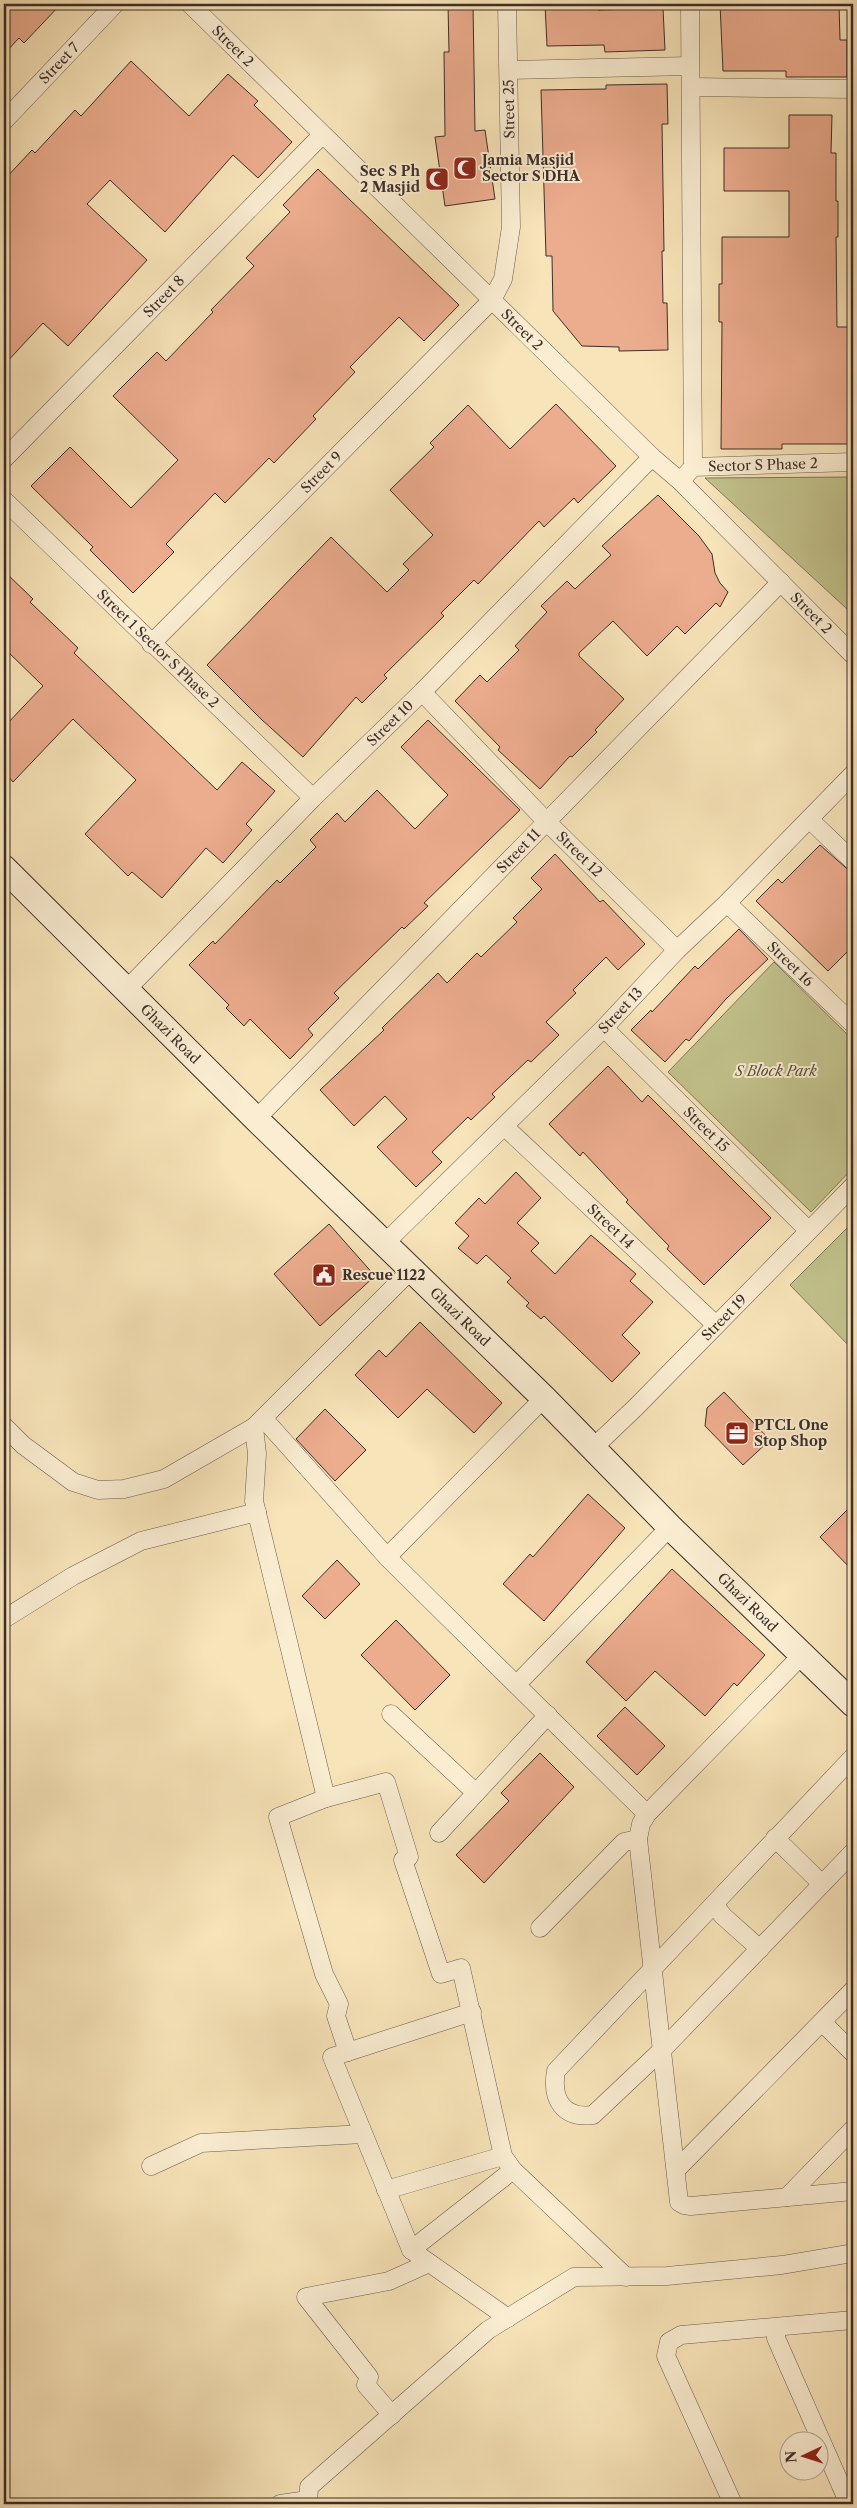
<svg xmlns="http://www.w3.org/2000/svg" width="857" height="2508" font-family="'Libre Caslon Text',serif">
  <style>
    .green { fill: #c2c28c; stroke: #7f785b }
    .building { fill: #ecac8e; stroke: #3c2e2a }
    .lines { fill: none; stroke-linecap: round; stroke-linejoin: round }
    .minor-casing { stroke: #6b5c4e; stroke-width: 19 }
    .secondary-casing { stroke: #3c2e2a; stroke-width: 27 }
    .minor { stroke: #faedd2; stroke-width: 18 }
    .secondary { stroke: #faedd2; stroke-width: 25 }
    .labels { text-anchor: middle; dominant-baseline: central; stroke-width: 4; stroke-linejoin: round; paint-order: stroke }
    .street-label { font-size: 14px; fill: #3c2e2a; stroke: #faedd2 }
    .poi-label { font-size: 14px; font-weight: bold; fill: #3c2e2a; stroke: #faedd2; text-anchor: start }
    .park-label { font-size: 14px; font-style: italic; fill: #574c3e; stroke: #faedd2 }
  </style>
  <rect width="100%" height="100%" fill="#f8e4b9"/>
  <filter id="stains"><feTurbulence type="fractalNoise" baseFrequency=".004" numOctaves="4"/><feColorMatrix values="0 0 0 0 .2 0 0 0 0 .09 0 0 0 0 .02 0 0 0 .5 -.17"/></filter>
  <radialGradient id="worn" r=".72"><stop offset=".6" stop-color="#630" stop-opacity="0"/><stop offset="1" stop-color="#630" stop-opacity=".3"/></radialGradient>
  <g class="green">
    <path d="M 853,477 L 853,603 L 847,609 L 705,478 Z"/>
    <path d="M 774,962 L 853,1040 L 853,1168 L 811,1212 L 668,1072 Z"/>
    <path d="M 853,1222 L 853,1350 L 790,1285 Z"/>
  </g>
  <g class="building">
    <path d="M 4,4 L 61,4 L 24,43 L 19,38 L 4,54 Z"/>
    <path d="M 448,4 L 473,4 L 475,131 L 485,130 L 495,199 L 445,206 L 435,137 L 445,136 L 444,52 L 449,52 Z"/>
    <path d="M 545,4 L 598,4 L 598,10 L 663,8 L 665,50 L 605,52 L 604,45 L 547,46 Z"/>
    <path d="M 720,4 L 839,4 L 840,40 L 847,40 L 847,77 L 786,77 L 786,71 L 723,71 Z"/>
    <path d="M 131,61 L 189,116 L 228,74 L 258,101 L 254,105 L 292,142 L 258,178 L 233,155 L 165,232 L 110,180 L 87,204 L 147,260 L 68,346 L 43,323 L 4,365 L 4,180 L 32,150 L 35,153 L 75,110 L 81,116 Z"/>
    <path d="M 667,84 L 668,124 L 662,124 L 664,251 L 662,251 L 663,303 L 667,303 L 668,350 L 619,351 L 619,347 L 582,346 L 553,311 L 552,256 L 546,256 L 541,90 L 606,89 L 606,85 Z"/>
    <path d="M 789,115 L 832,115 L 831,153 L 836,153 L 836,201 L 838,201 L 838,237 L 836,237 L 837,327 L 849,327 L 850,444 L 782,444 L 782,449 L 721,449 L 722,322 L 719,322 L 719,284 L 722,284 L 722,237 L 789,237 L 789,191 L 724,191 L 724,148 L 789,148 Z"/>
    <path d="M 318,169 L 459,305 L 424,341 L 399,317 L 350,367 L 355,372 L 313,416 L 316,419 L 274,463 L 269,458 L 225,503 L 215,493 L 166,544 L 174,552 L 133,593 L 90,550 L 93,547 L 31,486 L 70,447 L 131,508 L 178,460 L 113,396 L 157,352 L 166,361 L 213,312 L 211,310 L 254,266 L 246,258 L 290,212 L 283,205 Z"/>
    <path d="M 556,404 L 616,466 L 578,503 L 574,498 L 544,527 L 539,521 L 478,584 L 474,580 L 441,613 L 444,616 L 384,675 L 387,678 L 362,703 L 356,697 L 303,757 L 261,719 L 207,665 L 331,537 L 387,592 L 409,570 L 403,564 L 433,535 L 390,490 L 434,447 L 430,443 L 468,405 L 510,449 Z"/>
    <path d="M 658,495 L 699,536 L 712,554 L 715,573 L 720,583 L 728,592 L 720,607 L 716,603 L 685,634 L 677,626 L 647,656 L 613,621 L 579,653 L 579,656 L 624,699 L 595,730 L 597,732 L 572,757 L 570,756 L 540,789 L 498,750 L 500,747 L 455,701 L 480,675 L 487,682 L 519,650 L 515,646 L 547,612 L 541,606 L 567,581 L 575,589 L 611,555 L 602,546 Z"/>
    <path d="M 4,571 L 33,599 L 30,602 L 78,648 L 74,653 L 217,790 L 242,762 L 275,791 L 246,824 L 252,830 L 223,863 L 206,848 L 162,898 L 132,872 L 128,876 L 85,834 L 136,780 L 73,719 L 13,782 L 4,772 L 4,727 L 43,686 L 4,648 Z"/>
    <path d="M 428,720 L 520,810 L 424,903 L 428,906 L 404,929 L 402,927 L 334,993 L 339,998 L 308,1029 L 313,1035 L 290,1059 L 250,1019 L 244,1026 L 226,1008 L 229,1005 L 189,965 L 213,941 L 215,944 L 277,880 L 280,883 L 316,847 L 310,840 L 337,813 L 345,822 L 377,790 L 415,829 L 448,795 L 401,747 Z"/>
    <path d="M 820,845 L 853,874 L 853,946 L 828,971 L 756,901 L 778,879 L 782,883 Z"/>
    <path d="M 555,854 L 600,902 L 603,900 L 645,944 L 618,970 L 606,957 L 573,990 L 576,993 L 546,1022 L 559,1035 L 531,1062 L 528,1060 L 492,1094 L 495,1097 L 471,1120 L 468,1117 L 432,1152 L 442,1162 L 416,1187 L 377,1147 L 407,1119 L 385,1096 L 354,1126 L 320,1090 L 384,1030 L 382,1028 L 438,973 L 447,983 L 477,953 L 481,957 L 517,922 L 513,918 L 542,889 L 531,878 Z"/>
    <path d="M 739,929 L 768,959 L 726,999 L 689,1041 L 686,1039 L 665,1062 L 631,1030 L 651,1010 L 652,1012 L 695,966 L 698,969 Z"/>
    <path d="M 608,1066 L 642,1102 L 648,1095 L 771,1218 L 704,1285 L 667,1249 L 669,1246 L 626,1202 L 628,1200 L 583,1152 L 580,1156 L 549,1124 Z"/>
    <path d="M 516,1172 L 541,1198 L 517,1223 L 539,1243 L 531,1251 L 555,1274 L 591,1235 L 636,1274 L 630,1281 L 653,1302 L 622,1335 L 640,1353 L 612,1382 L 544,1316 L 541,1319 L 526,1306 L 529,1303 L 507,1282 L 511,1278 L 486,1255 L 477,1264 L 458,1248 L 469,1236 L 455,1223 L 479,1198 L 485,1204 Z"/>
    <path d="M 329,1224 L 375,1276 L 320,1326 L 274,1274 Z"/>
    <path d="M 420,1322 L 502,1403 L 474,1433 L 427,1389 L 398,1418 L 355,1375 L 379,1350 L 386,1357 Z"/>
    <path d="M 724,1392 L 770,1440 L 743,1465 L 705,1426 L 707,1408 Z"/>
    <path d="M 325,1409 L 366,1450 L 335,1481 L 296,1439 Z"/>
    <path d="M 588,1494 L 625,1528 L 544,1621 L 503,1584 L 530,1554 L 533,1557 Z"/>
    <path d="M 853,1504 L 853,1571 L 820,1537 Z"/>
    <path d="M 337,1560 L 360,1584 L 325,1619 L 302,1596 Z"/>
    <path d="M 672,1569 L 765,1655 L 737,1686 L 734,1683 L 705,1716 L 655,1671 L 626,1701 L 586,1662 Z"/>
    <path d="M 396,1620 L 450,1675 L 415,1710 L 361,1655 Z"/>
    <path d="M 625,1707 L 665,1746 L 637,1775 L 597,1736 Z"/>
    <path d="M 540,1753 L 574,1787 L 484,1883 L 456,1855 L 509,1801 L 501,1793 Z"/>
  </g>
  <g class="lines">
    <g class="minor-casing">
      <g id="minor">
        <path id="s1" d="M 190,4 L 652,457 L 680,481 L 853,655"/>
        <path d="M 690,4 L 693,467"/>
        <path d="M 509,70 L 690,66"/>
        <path d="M 691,87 L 853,89"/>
        <path id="s2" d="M 4,121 L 115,4"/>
        <path id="s3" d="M 4,459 L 322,135"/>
        <path id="s4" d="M 685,476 L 693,467 L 853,462"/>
        <path id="s5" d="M 4,500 L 313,798"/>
        <path id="s6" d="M 151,644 L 492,300 L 503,279 L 511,227 L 507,4"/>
        <path id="s7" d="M 422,692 L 547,822 L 677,950"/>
        <path d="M 809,819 L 853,861"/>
        <path id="s8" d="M 727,903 L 853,1024"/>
        <path id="s9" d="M 127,989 L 313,798 L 422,692 L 652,457"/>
        <path id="s10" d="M 604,1028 L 808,1230"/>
        <path id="s11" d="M 256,1119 L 781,582"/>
        <path id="s12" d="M 505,1127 L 716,1325"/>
        <path id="s13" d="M 385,1243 L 604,1028 L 677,950 L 727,903 L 853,774"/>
        <path d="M 264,1419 L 387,1557 L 647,1814"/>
        <path d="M 4,1426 L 23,1445 L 73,1482 L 98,1490 L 124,1489 L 164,1479 L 254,1427 L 411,1270"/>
        <path d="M 254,1427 L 257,1454 L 254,1501 L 326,1798"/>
        <path id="s14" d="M 593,1448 L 636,1407 L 853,1186"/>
        <path d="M 387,1557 L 544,1398"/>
        <path d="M 4,1619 L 73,1576 L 141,1541 L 257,1512"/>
        <path d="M 803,1654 L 647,1814 L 641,1824 L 638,1839 L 679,2202 L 684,2205 L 691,2206 L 853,2191"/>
        <path d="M 517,1684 L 670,1527"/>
        <path d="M 391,1714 L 476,1793"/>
        <path d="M 439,1833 L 548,1715"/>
        <path d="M 775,1838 L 822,1884"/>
        <path d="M 714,1904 L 556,2071 C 551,2099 563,2119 593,2115 L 663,2049 L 853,1852"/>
        <path d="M 540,1928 L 624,1842 L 638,1839"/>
        <path d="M 760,1949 L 723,1916 L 714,1904 L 853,1757"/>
        <path d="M 472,2012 L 332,2057 L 411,2250 L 508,2318"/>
        <path d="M 822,2022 L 853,2053"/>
        <path d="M 348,2052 L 336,2016 L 339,2004 L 324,1974 L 278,1817 L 326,1798 L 386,1782 L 409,1857 L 403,1860 L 441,1974 L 461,1968 L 503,2156 L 513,2170 L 626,2277"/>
        <path d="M 151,2166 L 201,2143 L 363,2134"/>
        <path d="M 676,2170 L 853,1990"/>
        <path d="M 386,2190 L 503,2156"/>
        <path d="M 787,2197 L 853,2129"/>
        <path d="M 411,2250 L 513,2170"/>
        <path d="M 776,2328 L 776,2338 L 849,2504"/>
        <path d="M 392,2415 L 366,2385 L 369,2377 L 306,2297 L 389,2281 L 429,2263"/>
        <path d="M 280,2504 L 308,2500"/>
        <path d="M 308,2504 L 309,2487 L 488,2330 L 574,2277 L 667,2276 L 782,2265 L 853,2253"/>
        <path d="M 733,2504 L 666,2356 L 669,2342 L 681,2335 L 853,2320"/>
      </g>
    </g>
    <g class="secondary-casing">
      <g id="secondary">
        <path id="s15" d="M 4,868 L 256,1119 L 544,1398 L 670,1527 L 853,1704"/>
      </g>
    </g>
    <use href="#minor" class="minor"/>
    <use href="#secondary" class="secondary"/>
  </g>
  <defs>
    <g id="mosque-square" transform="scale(1.25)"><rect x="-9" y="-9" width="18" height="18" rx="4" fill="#8f2418" stroke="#faedd2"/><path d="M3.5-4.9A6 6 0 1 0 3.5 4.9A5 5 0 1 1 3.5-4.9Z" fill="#fff"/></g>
    <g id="civic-square" transform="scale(1.25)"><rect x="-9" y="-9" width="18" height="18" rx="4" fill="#8f2418" stroke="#faedd2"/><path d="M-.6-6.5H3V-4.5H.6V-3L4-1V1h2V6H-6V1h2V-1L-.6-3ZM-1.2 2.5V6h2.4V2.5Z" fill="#fff"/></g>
    <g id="office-square" transform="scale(1.25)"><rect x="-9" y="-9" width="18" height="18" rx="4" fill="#8f2418" stroke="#faedd2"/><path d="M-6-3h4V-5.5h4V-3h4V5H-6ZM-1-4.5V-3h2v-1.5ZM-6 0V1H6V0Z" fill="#fff"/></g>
  </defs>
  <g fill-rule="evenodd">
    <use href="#mosque-square" x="465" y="168"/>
    <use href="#mosque-square" x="437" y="179"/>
    <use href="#civic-square" x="324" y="1275"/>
    <use href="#office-square" x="737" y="1433"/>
  </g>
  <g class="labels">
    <g class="street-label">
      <text stroke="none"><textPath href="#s1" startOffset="60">Street 2</textPath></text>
      <text stroke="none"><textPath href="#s2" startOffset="80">Street 7</textPath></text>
      <text transform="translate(509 109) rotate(-91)">Street 25</text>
      <text stroke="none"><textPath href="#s3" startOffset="228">Street 8</textPath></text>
      <text stroke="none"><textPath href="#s1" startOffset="465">Street 2</textPath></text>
      <text stroke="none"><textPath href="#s4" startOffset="82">Sector S Phase 2</textPath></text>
      <text stroke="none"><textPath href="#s6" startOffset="242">Street 9</textPath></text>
      <text stroke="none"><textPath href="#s1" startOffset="870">Street 2</textPath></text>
      <text stroke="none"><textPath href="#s5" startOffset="214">Street 1 Sector S Phase 2</textPath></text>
      <text stroke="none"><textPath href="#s9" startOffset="374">Street 10</textPath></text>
      <text stroke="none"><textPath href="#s11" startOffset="375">Street 11</textPath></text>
      <text stroke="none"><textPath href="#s7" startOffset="226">Street 12</textPath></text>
      <text stroke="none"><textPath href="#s8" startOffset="88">Street 16</textPath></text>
      <text stroke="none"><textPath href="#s13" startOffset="331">Street 13</textPath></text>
      <text stroke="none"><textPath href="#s15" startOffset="235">Ghazi Road</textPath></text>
      <text stroke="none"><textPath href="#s10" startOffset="144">Street 15</textPath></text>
      <text stroke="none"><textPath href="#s12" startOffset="145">Street 14</textPath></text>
      <text stroke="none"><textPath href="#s15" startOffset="640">Ghazi Road</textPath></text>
      <text stroke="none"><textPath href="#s14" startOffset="185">Street 19</textPath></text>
      <text stroke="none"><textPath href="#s15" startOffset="1045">Ghazi Road</textPath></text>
    </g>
    <g class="poi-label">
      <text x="482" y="160">Jamia Masjid<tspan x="482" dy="16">Sector S DHA</tspan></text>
      <text x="420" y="171" text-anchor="end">Sec S Ph<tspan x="420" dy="16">2 Masjid</tspan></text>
      <text x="342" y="1275">Rescue 1122</text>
      <text x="754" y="1425">PTCL One<tspan x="754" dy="16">Stop Shop</tspan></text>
    </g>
    <g class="park-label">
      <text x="776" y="1071">S Block Park</text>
    </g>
  </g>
  <rect width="857" height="2508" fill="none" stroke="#f8e4b9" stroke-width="20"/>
  <rect x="5" y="5" width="847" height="2498" fill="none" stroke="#3c2e2a" stroke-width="2.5"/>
  <rect x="10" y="10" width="837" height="2488" fill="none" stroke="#3c2e2a"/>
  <g transform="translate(804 2456) rotate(266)"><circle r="24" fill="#faedd2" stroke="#aea18f"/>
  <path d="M0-4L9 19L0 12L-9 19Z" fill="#8f2418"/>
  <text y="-8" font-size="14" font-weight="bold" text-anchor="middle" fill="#3c2e2a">N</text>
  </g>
  <rect width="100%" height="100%" filter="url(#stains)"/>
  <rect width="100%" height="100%" fill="url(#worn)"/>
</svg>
